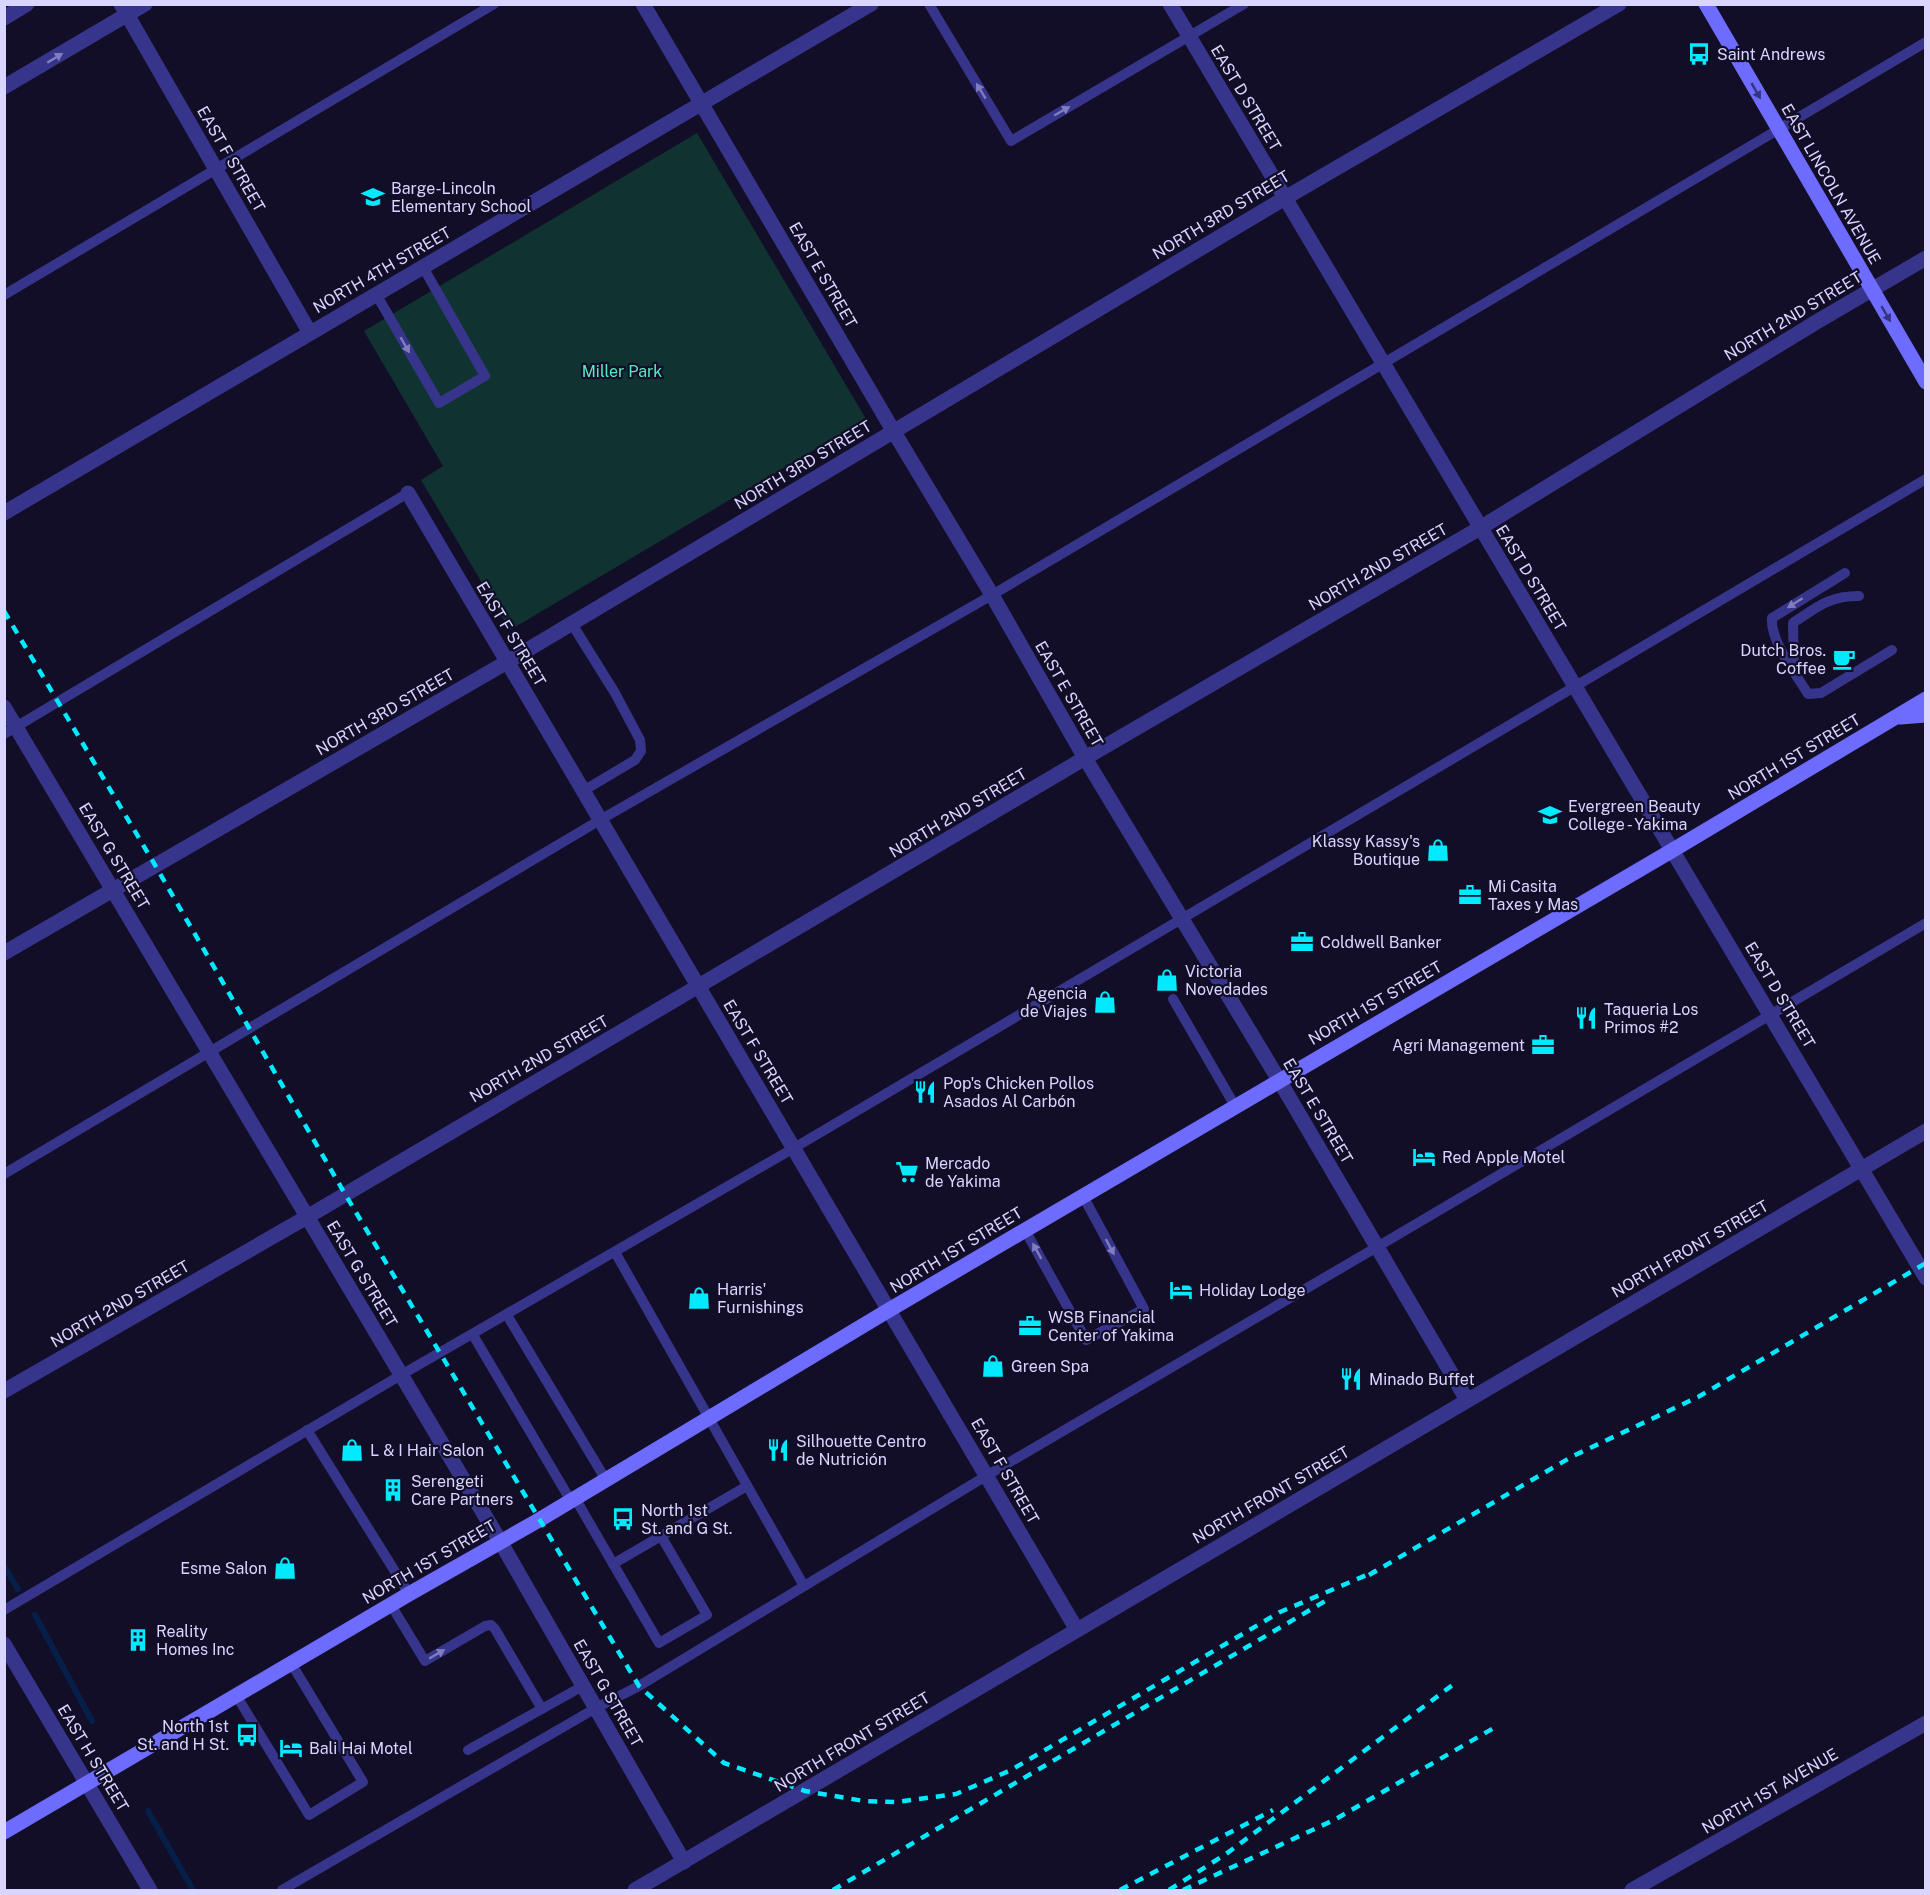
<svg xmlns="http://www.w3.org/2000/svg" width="1930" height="1895" font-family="'Public Sans',sans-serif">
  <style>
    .green { fill: #103331 }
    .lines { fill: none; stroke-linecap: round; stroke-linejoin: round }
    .stream { stroke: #061f49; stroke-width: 6 }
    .lane { stroke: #37358b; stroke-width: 10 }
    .street { stroke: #37358b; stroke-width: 15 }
    .secondary { stroke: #6d6cff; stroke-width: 15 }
    .rail { stroke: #01eaff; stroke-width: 4.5; stroke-dasharray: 9 8; stroke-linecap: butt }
    .oneway { fill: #807dbf }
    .oneway2 { fill: #36347e }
    .labels { text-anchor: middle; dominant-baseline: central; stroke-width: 4.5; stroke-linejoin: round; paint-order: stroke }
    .poi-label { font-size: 16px; fill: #d9d5ff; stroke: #120e28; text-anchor: start }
    .street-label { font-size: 16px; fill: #d9d5ff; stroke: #120e28 }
    .park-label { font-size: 16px; fill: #56e9c2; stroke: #120e28 }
  </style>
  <rect width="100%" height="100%" fill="#120e28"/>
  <path class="green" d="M 697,133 L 866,419 L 510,630 L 421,480 L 443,466 L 364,331 Z"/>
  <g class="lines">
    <g class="stream">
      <path d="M 4,1566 L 18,1589"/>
      <path d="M 35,1615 L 92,1721"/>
      <path d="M 148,1811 L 193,1890"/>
    </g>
    <g class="lane">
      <path d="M 929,4 L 1011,141 L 1244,4"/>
      <path d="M 376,294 L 439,403 L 485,376 L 423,267"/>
      <path d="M 4,295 L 494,4"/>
      <path d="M 1845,573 L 1772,618 C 1770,641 1796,674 1808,694 L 1821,693 L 1892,650"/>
      <path d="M 572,624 L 615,693 L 640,740 L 641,751 L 635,760 L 583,791"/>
      <path d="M 1794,670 L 1793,623 C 1817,607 1829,596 1859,596"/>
      <path d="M 4,734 L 408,493"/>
      <path d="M 1173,999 L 1235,1106"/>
      <path d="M 4,1174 L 600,820 L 992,595 L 1926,42"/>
      <path d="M 1025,1230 L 1086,1340 L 1144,1309 L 1083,1196"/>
      <path d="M 615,1252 L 804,1586"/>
      <path d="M 507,1315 L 606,1480"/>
      <path d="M 473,1335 L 571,1501"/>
      <path d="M 307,1430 L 409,1594"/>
      <path d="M 575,1498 L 659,1643 L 707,1615 L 661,1536"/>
      <path d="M 613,1564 L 747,1486"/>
      <path d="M 391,1605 L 425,1661 L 485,1626 L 491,1625 L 495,1629 L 542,1709"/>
      <path d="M 4,1610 L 401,1375 L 794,1148 L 1926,479"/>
      <path d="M 236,1695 L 309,1815 L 363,1782 L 291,1663"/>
      <path d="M 468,1750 L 583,1686"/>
      <path d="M 282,1890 L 596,1708 L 639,1686 L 986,1476 L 1377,1247 L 1926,923"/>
    </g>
    <g class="street">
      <path d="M 121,4 L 310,333"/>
      <path d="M 643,4 L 894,432 L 992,595 L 1085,758 L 1279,1080 L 1467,1400"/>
      <path d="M 1170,4 L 1926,1278"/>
      <path d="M 4,18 L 27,4"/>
      <path d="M 4,87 L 145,4"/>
      <path d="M 408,493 L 1077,1630"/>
      <path d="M 4,513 L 871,4"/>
      <path d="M 4,707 L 500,1541 L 684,1862"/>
      <path d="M 4,953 L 507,662 L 1285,198 L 1619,4"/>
      <path d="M 4,1391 L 307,1217 L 1085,758 L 1480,528 L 1818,321 L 1926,258"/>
      <path d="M 4,1644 L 150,1890"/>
      <path d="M 635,1890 L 1926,1131"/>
      <path d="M 1632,1890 L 1926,1723"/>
    </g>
    <g class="secondary">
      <path d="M 1706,4 L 1926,382"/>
      <path d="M 1900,717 L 1926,715"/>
      <path d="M 4,1832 L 409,1594 L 539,1520 L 889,1310 L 1673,850 L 1926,699"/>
    </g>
    <g class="rail">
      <path d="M 4,611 L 155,865 L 345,1194 L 639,1686 L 724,1763 L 805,1791 L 864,1801 L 896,1802 L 956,1794 L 1011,1770 L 1280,1612 L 1376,1571"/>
      <path d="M 1369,1575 L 1573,1456 L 1698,1397 L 1926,1263"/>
      <path d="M 833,1890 L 1327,1600"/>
      <path d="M 1120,1890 L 1273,1810"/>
      <path d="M 1169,1890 L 1226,1854 L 1458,1681"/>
      <path d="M 1183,1890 L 1334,1820 L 1499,1725"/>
    </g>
  </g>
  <defs><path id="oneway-solid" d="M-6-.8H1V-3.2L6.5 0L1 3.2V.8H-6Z" transform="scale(1.5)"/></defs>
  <g class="oneway">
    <use href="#oneway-solid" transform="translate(55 58) rotate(-31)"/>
    <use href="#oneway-solid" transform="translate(981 91) rotate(-121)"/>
    <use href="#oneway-solid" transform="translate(1062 111) rotate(-30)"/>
    <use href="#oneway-solid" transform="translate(405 345) rotate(60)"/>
    <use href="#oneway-solid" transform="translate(1795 603) rotate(148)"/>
    <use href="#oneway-solid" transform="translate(1110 1247) rotate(62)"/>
    <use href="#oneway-solid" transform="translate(1037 1251) rotate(-119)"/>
    <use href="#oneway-solid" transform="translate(437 1654) rotate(-30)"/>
  </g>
  <g class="oneway2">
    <use href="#oneway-solid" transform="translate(1756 91) rotate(60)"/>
    <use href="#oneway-solid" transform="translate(1886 314) rotate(60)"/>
  </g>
  <defs>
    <g id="bus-bare" transform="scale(1.8)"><path d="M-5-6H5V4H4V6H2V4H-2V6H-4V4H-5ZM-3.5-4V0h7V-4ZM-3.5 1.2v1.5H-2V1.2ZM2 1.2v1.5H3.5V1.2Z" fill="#01eaff" stroke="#120e28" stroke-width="2.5" paint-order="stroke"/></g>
    <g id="school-bare" transform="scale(1.8)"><path d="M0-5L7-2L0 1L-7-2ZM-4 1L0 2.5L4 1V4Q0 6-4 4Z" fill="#01eaff" stroke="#120e28" stroke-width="2.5" paint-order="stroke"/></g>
    <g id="cafe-bare" transform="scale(1.8)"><path d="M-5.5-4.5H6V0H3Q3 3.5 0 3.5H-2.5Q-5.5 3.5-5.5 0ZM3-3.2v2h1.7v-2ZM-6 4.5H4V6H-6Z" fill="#01eaff" stroke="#120e28" stroke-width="2.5" paint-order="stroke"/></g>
    <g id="university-bare" transform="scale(1.8)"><path d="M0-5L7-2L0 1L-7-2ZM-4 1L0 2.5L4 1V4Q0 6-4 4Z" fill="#01eaff" stroke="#120e28" stroke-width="2.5" paint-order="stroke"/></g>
    <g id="shop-bare" transform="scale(1.8)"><path d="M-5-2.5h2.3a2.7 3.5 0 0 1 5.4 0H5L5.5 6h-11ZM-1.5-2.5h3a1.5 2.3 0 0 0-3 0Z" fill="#01eaff" stroke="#120e28" stroke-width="2.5" paint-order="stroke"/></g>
    <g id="office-bare" transform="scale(1.8)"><path d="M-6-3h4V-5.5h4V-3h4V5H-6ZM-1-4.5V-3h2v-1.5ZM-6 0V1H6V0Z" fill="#01eaff" stroke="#120e28" stroke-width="2.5" paint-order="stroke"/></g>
    <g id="restaurant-bare" transform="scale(1.8)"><path d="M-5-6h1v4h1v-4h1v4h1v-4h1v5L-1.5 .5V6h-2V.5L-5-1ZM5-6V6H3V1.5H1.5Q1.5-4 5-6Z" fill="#01eaff" stroke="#120e28" stroke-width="2.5" paint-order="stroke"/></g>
    <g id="hotel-bare" transform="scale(1.8)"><path d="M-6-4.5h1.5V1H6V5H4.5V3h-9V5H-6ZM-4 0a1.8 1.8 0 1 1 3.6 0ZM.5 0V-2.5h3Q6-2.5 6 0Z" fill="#01eaff" stroke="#120e28" stroke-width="2.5" paint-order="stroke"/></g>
    <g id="supermarket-bare" transform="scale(1.8)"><path d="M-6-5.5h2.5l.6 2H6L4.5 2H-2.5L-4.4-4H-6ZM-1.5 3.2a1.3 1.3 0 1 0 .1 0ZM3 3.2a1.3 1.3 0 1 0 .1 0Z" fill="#01eaff" stroke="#120e28" stroke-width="2.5" paint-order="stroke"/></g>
    <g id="building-bare" transform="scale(1.8)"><path d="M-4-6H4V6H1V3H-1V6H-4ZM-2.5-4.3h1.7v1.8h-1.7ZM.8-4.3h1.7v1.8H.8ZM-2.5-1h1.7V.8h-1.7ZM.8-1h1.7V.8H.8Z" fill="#01eaff" stroke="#120e28" stroke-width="2.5" paint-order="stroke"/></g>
  </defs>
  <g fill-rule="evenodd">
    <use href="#bus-bare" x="1699" y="54"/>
    <use href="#school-bare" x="373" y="197"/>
    <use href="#cafe-bare" x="1844" y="659"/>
    <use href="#university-bare" x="1550" y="815"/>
    <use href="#shop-bare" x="1438" y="850"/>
    <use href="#office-bare" x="1470" y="895"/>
    <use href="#office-bare" x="1302" y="942"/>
    <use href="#shop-bare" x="1167" y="980"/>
    <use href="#shop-bare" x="1105" y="1002"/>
    <use href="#restaurant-bare" x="1586" y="1018"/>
    <use href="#office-bare" x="1543" y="1045"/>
    <use href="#restaurant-bare" x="925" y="1092"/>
    <use href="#hotel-bare" x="1424" y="1157"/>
    <use href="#supermarket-bare" x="907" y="1172"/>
    <use href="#hotel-bare" x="1181" y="1290"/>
    <use href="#shop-bare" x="699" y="1298"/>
    <use href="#office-bare" x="1030" y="1326"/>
    <use href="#shop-bare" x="993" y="1366"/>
    <use href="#restaurant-bare" x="1351" y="1379"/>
    <use href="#shop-bare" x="352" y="1450"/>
    <use href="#restaurant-bare" x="778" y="1450"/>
    <use href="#building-bare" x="393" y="1490"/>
    <use href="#bus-bare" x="623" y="1519"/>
    <use href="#shop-bare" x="285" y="1568"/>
    <use href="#building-bare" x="138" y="1640"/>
    <use href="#bus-bare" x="247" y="1735"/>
    <use href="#hotel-bare" x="291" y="1748"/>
  </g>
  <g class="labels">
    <g class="poi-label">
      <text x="1717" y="54">Saint Andrews</text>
      <text x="391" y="188">Barge-Lincoln<tspan x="391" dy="18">Elementary School</tspan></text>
      <text x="1826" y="650" text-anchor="end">Dutch Bros.<tspan x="1826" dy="18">Coffee</tspan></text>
      <text x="1568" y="806">Evergreen Beauty<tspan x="1568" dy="18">College - Yakima</tspan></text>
      <text x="1420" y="841" text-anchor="end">Klassy Kassy's<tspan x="1420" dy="18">Boutique</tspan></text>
      <text x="1488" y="886">Mi Casita<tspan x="1488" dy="18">Taxes y Mas</tspan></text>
      <text x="1320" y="942">Coldwell Banker</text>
      <text x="1185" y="971">Victoria<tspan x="1185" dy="18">Novedades</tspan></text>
      <text x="1087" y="993" text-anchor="end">Agencia<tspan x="1087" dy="18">de Viajes</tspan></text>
      <text x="1604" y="1009">Taqueria Los<tspan x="1604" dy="18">Primos #2</tspan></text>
      <text x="1525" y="1045" text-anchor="end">Agri Management</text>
      <text x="943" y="1083">Pop's Chicken Pollos<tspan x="943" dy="18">Asados Al Carbón</tspan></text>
      <text x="1442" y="1157">Red Apple Motel</text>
      <text x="925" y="1163">Mercado<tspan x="925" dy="18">de Yakima</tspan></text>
      <text x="717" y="1289">Harris'<tspan x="717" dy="18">Furnishings</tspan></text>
      <text x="1199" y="1290">Holiday Lodge</text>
      <text x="1048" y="1317">WSB Financial<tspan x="1048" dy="18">Center of Yakima</tspan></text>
      <text x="1011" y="1366">Green Spa</text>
      <text x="1369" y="1379">Minado Buffet</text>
      <text x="796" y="1441">Silhouette Centro<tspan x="796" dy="18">de Nutrición</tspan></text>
      <text x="370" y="1450">L &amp; I Hair Salon</text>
      <text x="411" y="1481">Serengeti<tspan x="411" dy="18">Care Partners</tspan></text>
      <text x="641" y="1510">North 1st<tspan x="641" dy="18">St. and G St.</tspan></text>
      <text x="267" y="1568" text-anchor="end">Esme Salon</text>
      <text x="156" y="1631">Reality<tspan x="156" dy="18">Homes Inc</tspan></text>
      <text x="229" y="1726" text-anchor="end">North 1st<tspan x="229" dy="18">St. and H St.</tspan></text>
      <text x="309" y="1748">Bali Hai Motel</text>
    </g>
    <g class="street-label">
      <text transform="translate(1246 98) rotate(59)">EAST D STREET</text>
      <text transform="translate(231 159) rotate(60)">EAST F STREET</text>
      <text transform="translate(1831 184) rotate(60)">EAST LINCOLN AVENUE</text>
      <text transform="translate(1221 215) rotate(-31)">NORTH 3RD STREET</text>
      <text transform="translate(382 270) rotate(-30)">NORTH 4TH STREET</text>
      <text transform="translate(823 275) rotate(60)">EAST E STREET</text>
      <text transform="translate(1793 316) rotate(-31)">NORTH 2ND STREET</text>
      <text transform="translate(803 465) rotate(-31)">NORTH 3RD STREET</text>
      <text transform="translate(1378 567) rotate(-30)">NORTH 2ND STREET</text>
      <text transform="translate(1531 578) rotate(59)">EAST D STREET</text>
      <text transform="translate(511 634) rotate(59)">EAST F STREET</text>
      <text transform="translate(1069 694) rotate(60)">EAST E STREET</text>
      <text transform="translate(385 712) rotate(-30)">NORTH 3RD STREET</text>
      <text transform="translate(1794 757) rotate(-31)">NORTH 1ST STREET</text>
      <text transform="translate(958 813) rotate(-31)">NORTH 2ND STREET</text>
      <text transform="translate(114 856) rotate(59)">EAST G STREET</text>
      <text transform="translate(1780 995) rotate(59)">EAST D STREET</text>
      <text transform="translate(1375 1003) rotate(-30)">NORTH 1ST STREET</text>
      <text transform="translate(758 1052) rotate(59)">EAST F STREET</text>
      <text transform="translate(539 1059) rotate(-30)">NORTH 2ND STREET</text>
      <text transform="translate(1318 1111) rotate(59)">EAST E STREET</text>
      <text transform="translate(1690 1249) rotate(-30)">NORTH FRONT STREET</text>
      <text transform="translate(956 1250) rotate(-31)">NORTH 1ST STREET</text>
      <text transform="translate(362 1274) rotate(59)">EAST G STREET</text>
      <text transform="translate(120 1304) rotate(-30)">NORTH 2ND STREET</text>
      <text transform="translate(1005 1471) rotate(60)">EAST F STREET</text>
      <text transform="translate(1271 1495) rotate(-30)">NORTH FRONT STREET</text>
      <text transform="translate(429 1562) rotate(-30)">NORTH 1ST STREET</text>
      <text transform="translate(608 1693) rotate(60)">EAST G STREET</text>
      <text transform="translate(852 1742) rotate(-31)">NORTH FRONT STREET</text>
      <text transform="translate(93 1758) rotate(59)">EAST H STREET</text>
      <text transform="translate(1770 1791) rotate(-30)">NORTH 1ST AVENUE</text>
    </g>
    <g class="park-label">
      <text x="622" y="371">Miller Park</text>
    </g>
  </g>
  <rect width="1930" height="1895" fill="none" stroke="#d9d5ff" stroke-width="12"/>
</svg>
